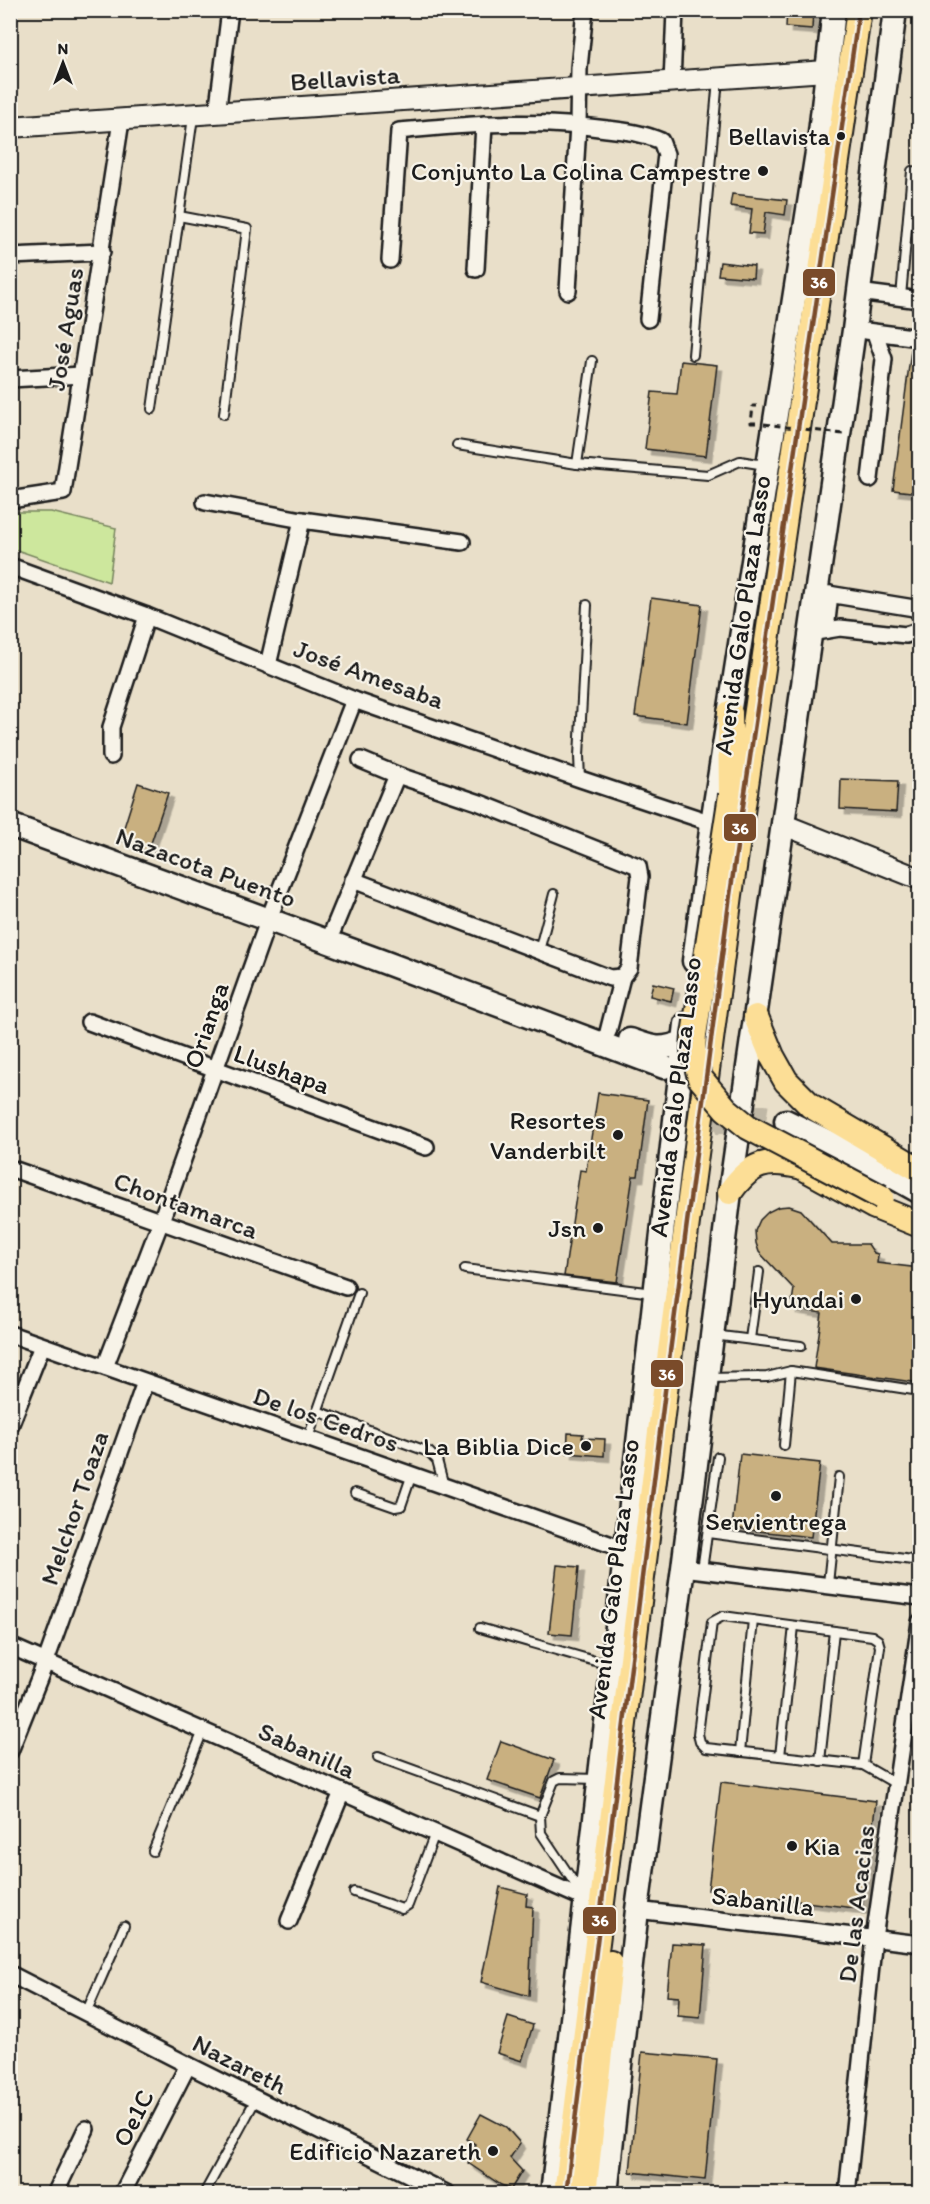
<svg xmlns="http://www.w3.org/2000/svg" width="930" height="2204" font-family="Itim,sans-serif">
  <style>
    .green { fill: #cde79d; stroke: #74825c; stroke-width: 1.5 }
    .building { fill: #c9b080; stroke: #1c1c1c; stroke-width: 1.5; filter: url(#shadow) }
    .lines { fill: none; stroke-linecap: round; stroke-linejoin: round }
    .secondary-tunnel { stroke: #c0b8a6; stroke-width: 22; stroke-dasharray: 22 11; stroke-linecap: butt }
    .service-casing { stroke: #1c1c1c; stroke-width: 12 }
    .minor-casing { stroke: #1c1c1c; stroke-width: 20 }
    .tertiary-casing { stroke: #1c1c1c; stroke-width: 24 }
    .secondary-casing { stroke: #1c1c1c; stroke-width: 27 }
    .primary-casing { stroke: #1c1c1c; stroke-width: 28 }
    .path { stroke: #1c1c1c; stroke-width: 3; stroke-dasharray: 6 4.5; stroke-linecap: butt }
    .service { stroke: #f7f3e8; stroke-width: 8 }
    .minor { stroke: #f7f3e8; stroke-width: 15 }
    .tertiary { stroke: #f7f3e8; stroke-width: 20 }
    .secondary { stroke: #f7f3e8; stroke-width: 22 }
    .primary { stroke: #fcde96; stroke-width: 24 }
    .primary-bridge-casing { stroke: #1c1c1c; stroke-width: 28; stroke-linecap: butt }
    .path-bridge { stroke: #1c1c1c; stroke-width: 3; stroke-dasharray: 6 4.5; stroke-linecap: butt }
    .primary-bridge { stroke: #fcde96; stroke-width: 24 }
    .bus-1-casing { stroke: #f7f3e8; stroke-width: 9 }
    .bus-1 { stroke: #7a4b2a; stroke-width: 4.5 }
    .bus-dot { fill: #1c1c1c; stroke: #f7f3e8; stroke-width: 2 }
    .labels { text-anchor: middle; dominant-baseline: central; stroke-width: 4.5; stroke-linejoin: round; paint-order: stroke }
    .bus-label { font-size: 24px; fill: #1c1c1c; stroke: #f7f3e8; text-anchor: end }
    .street-label { font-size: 26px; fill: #1c1c1c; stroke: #f7f3e8 }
    .poi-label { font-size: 26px; fill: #1c1c1c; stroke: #f7f3e8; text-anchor: end }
    .line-badge { stroke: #f7f3e8; stroke-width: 2 }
    .badge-label { font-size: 16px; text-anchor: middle; font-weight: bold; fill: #fff }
  </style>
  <defs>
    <filter id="shadow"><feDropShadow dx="5.5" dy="5.5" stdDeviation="0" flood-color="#0004"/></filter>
  </defs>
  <rect width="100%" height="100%" fill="#e9dfc9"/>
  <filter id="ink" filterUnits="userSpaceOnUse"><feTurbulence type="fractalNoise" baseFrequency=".0167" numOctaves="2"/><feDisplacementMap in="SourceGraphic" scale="12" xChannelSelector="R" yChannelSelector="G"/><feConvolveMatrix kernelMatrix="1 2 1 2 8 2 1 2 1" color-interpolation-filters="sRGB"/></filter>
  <g filter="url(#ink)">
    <path class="green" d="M 11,512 L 51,512 L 116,528 L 109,582 L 11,548 Z"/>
    <g class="building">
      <path d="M 787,10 L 813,10 L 812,29 L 786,27 Z"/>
      <path d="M 732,194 L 787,200 L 785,215 L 766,212 L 763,234 L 749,233 L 752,209 L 730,206 Z"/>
      <path d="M 720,262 L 754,266 L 753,278 L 718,275 Z"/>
      <path d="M 911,350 L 920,351 L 920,493 L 893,490 Z"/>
      <path d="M 681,361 L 717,365 L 706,456 L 645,449 L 652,392 L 677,394 Z"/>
      <path d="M 651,598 L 702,605 L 687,723 L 635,716 Z"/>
      <path d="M 841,779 L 898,781 L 896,812 L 840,809 Z"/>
      <path d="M 138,783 L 168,793 L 148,852 L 120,840 Z"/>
      <path d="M 653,983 L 674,988 L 671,1001 L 650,996 Z"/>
      <path d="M 598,1093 L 648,1100 L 638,1176 L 633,1176 L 617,1282 L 564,1276 L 580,1170 L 586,1171 Z"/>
      <path d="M 789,1206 L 801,1210 L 832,1244 L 868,1244 L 874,1253 L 878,1254 L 877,1263 L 920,1268 L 920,1383 L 814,1368 L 822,1313 L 791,1308 L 794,1289 L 759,1252 L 756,1243 L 755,1231 L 760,1220 L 768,1212 L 778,1207 Z"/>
      <path d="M 568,1433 L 583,1434 L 582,1438 L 605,1439 L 604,1456 L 567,1453 Z"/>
      <path d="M 740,1454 L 820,1463 L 811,1537 L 732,1528 Z"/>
      <path d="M 557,1565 L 579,1567 L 572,1635 L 549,1633 Z"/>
      <path d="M 501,1741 L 554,1760 L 540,1798 L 487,1780 Z"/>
      <path d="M 721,1782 L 876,1801 L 862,1909 L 708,1890 Z"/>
      <path d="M 500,1887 L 527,1894 L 526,1906 L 533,1907 L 529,1996 L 481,1982 Z"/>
      <path d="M 672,1943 L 706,1945 L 700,2018 L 678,2016 L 679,1997 L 667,1996 Z"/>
      <path d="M 508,2017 L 533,2025 L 522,2061 L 497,2053 Z"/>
      <path d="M 642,2052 L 717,2059 L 705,2180 L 630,2172 Z"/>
      <path d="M 481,2114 L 506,2127 L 520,2143 L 510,2158 L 522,2171 L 511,2189 L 501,2185 L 468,2163 L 475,2144 L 467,2139 Z"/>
    </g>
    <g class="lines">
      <path class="secondary-tunnel" d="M 674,1210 C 678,1189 681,1155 693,1138 C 703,1123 746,1115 763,1116 C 771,1117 779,1119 786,1121"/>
      <g class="service-casing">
        <g id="service">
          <path d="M 179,216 L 247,229 L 224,414"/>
          <path d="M 901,297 L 912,171"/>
          <path d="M 693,355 L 718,79"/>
          <path d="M 152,409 L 193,117"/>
          <path d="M 457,445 L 577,464 L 708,475 L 740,461 L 765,465"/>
          <path d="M 577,464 L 592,361"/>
          <path d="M 580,779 L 579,756 L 587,605"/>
          <path d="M 539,951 L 554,894"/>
          <path d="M 465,1269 L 653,1293"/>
          <path d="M 713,1335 L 801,1346"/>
          <path d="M 750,1339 L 759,1272"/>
          <path d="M 708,1378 L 767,1377 L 791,1371 L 920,1391"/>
          <path d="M 317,1411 L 429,1452 L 437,1460 L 444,1486"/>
          <path d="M 308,1438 L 359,1293"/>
          <path d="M 784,1445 L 791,1371"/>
          <path d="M 355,1493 L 395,1507 L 401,1506 L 412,1474"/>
          <path d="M 708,1533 L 920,1561"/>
          <path d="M 702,1570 L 718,1457"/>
          <path d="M 828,1584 L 839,1477"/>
          <path d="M 723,1616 L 872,1636 L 878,1640 L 880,1647 L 863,1765 L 706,1748 L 700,1742 L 698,1734 L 712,1622 Z"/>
          <path d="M 480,1628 L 609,1665"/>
          <path d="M 740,1752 L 753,1620"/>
          <path d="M 780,1756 L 794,1626"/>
          <path d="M 378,1757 L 540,1816"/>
          <path d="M 820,1761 L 834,1631"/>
          <path d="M 863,1765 L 896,1784"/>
          <path d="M 153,1851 L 203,1731"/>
          <path d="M 354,1892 L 402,1909 L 408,1905 L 435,1833"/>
          <path d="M 581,1893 L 541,1833 L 540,1816 L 554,1781 L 560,1778 L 597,1779"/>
          <path d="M 86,2013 L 124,1926"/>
          <path d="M 204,2194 L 256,2099"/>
        </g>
      </g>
      <g class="minor-casing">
        <g id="minor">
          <path d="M 672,83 L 675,10"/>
          <path d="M 217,114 L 230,10"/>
          <path d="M 10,256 L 102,252"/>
          <path d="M 390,260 L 399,131 C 468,124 538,119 607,129 C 626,131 643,133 661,141 L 666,154 L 648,319"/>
          <path d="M 476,269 L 484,124"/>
          <path d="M 568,291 L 578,125 L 579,68 L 585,10"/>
          <path d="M 858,292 L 920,300"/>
          <path d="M 866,331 L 920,338"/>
          <path d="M 10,379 L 82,375"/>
          <path d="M 870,479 L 884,359 L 875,333"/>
          <path d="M 10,500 L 63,492 L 121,121"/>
          <path d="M 205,502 L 302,520 L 462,542"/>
          <path d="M 10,566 L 147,616 L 354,700 L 580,779 L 712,823"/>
          <path d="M 816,592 L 914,608 L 920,613"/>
          <path d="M 826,630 L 830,594"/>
          <path d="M 810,633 L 840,628 L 906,635 L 920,630"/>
          <path d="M 268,665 L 302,520"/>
          <path d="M 111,756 L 111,727 L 147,616"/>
          <path d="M 397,775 L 480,803 L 638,866 L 640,877 L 629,968 L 622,977 L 608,1032"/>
          <path d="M 353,880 L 610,978 L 622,977"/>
          <path d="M 328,942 L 397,775 L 361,760"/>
          <path d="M 89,1022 L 426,1147"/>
          <path d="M 10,1168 L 346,1287"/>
          <path d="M 10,1334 L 626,1550"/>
          <path d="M 105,1367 L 161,1221 L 268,921 L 354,700"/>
          <path d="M 10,1426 L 42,1346"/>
          <path d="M 683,1568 L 920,1597"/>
          <path d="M 10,1646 L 585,1899"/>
          <path d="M 10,1751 L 46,1661 L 145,1382"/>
          <path d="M 637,1910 L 920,1944"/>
          <path d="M 289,1921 L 342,1792"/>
          <path d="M 10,1974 L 188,2065 L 448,2194"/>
          <path d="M 55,2194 L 86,2129"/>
          <path d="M 122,2194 L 188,2065"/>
          <path d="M 847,2194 L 874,1938 L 920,1622"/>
        </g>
      </g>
      <g class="tertiary-casing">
        <g id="tertiary">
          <path d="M 10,127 L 826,71"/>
          <path d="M 782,824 L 920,879"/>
        </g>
      </g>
      <g class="secondary-casing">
        <g id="secondary">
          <path d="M 10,825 L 381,961 L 664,1067"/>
          <path d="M 694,961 L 712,823 L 820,133 L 834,10"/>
          <path d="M 630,1040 C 653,1048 660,1051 683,1042"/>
          <path d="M 786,1121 L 841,1148 L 920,1192"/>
          <path d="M 552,2194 L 686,1024"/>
          <path d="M 606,2194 L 637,1910 L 683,1568 L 730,1192 L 854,330 L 895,10"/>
        </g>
      </g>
      <g class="primary-casing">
        <g id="primary">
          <path d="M 730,713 L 731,795"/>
          <path d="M 756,1017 L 772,1056 L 786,1081 L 811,1106 L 920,1170"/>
          <path d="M 730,1192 C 750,1163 767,1158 802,1167 L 873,1206 L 920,1225"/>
          <path d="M 566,2194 L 667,1375 L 730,895 L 859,10"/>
          <path d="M 584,2194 L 610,1963"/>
        </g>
      </g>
      <path class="path" d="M 756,423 L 751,423 L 753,406 L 757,406"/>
      <use href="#service" class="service"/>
      <use href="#minor" class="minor"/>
      <use href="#tertiary" class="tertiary"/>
      <use href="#secondary" class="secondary"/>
      <use href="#primary" class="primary"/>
      <g class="primary-bridge-casing">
        <path id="primary-bridge" d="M 731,795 L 694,1035 L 693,1050 L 700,1078 L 726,1109 L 748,1127 L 881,1197"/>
      </g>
      <path class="path-bridge" d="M 764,424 L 843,434"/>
      <use href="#primary-bridge" class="primary-bridge"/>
      <g class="bus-1-casing">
        <path id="bus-1" d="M 566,2194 L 667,1375 L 730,895 L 859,10"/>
      </g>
      <use href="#bus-1" class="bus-1"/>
    </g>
  </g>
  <g class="bus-dot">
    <circle cx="841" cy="136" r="5"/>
    <circle cx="763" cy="171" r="6"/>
    <circle cx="618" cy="1135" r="6"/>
    <circle cx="598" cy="1228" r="6"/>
    <circle cx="856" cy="1299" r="6"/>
    <circle cx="586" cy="1446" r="6"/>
    <circle cx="776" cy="1496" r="6"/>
    <circle cx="792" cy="1846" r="6"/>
    <circle cx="493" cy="2151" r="6"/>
  </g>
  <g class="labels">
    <g class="bus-label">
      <text x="830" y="136">Bellavista</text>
    </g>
    <g class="street-label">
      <text transform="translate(345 78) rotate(-4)">Bellavista</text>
      <text transform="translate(65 329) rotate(-81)">José Aguas</text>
      <text transform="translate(742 615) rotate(-82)">Avenida Galo Plaza Lasso</text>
      <text transform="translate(369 674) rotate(20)">José Amesaba</text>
      <text transform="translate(206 867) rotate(20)">Nazacota Puento</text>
      <text transform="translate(206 1025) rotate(-71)">Orianga</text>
      <text transform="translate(282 1069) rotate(20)">Llushapa</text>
      <text transform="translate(675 1097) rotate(-83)">Avenida Galo Plaza Lasso</text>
      <text transform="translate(186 1205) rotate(20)">Chontamarca</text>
      <text transform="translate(326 1419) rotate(19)">De los Cedros</text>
      <text transform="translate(74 1508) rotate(-71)">Melchor Toaza</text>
      <text transform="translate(613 1579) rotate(-83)">Avenida Galo Plaza Lasso</text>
      <text transform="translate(307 1750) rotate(24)">Sabanilla</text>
      <text transform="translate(763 1901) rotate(7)">Sabanilla</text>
      <text transform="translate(856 1904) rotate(-83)">De las Acacias</text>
      <text transform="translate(240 2064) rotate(27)">Nazareth</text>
      <text transform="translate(133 2118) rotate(-63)">Oe1C</text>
    </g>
    <g class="poi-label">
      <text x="751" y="171">Conjunto La Colina Campestre</text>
      <text x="606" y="1120">Resortes<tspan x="606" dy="30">Vanderbilt</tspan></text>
      <text x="586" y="1228">Jsn</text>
      <text x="844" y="1299">Hyundai</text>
      <text x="574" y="1446">La Biblia Dice</text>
      <text x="776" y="1521" text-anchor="middle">Servientrega</text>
      <text x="804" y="1846" text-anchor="start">Kia</text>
      <text x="481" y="2151">Edificio Nazareth</text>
    </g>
  </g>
  <g class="line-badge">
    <rect x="802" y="268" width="34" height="29" rx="6" fill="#7a4b2a"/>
    <rect x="723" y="813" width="34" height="29" rx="6" fill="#7a4b2a"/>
    <rect x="650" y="1359" width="34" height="29" rx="6" fill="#7a4b2a"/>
    <rect x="582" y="1906" width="35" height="29" rx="6" fill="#7a4b2a"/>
  </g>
  <g class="badge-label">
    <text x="819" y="288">36</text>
    <text x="740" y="834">36</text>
    <text x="667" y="1380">36</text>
    <text x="600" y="1926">36</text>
  </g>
  <rect width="930" height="2204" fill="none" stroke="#f7f3e8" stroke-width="36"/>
  <rect x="18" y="18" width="894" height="2168" fill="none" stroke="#1c1c1c" stroke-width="2" filter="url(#ink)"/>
  <g transform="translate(63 63)" stroke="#f7f3e8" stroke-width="4.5" paint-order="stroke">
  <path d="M0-4.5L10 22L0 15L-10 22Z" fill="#1c1c1c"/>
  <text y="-9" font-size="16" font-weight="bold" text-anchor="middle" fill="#1c1c1c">N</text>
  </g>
</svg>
